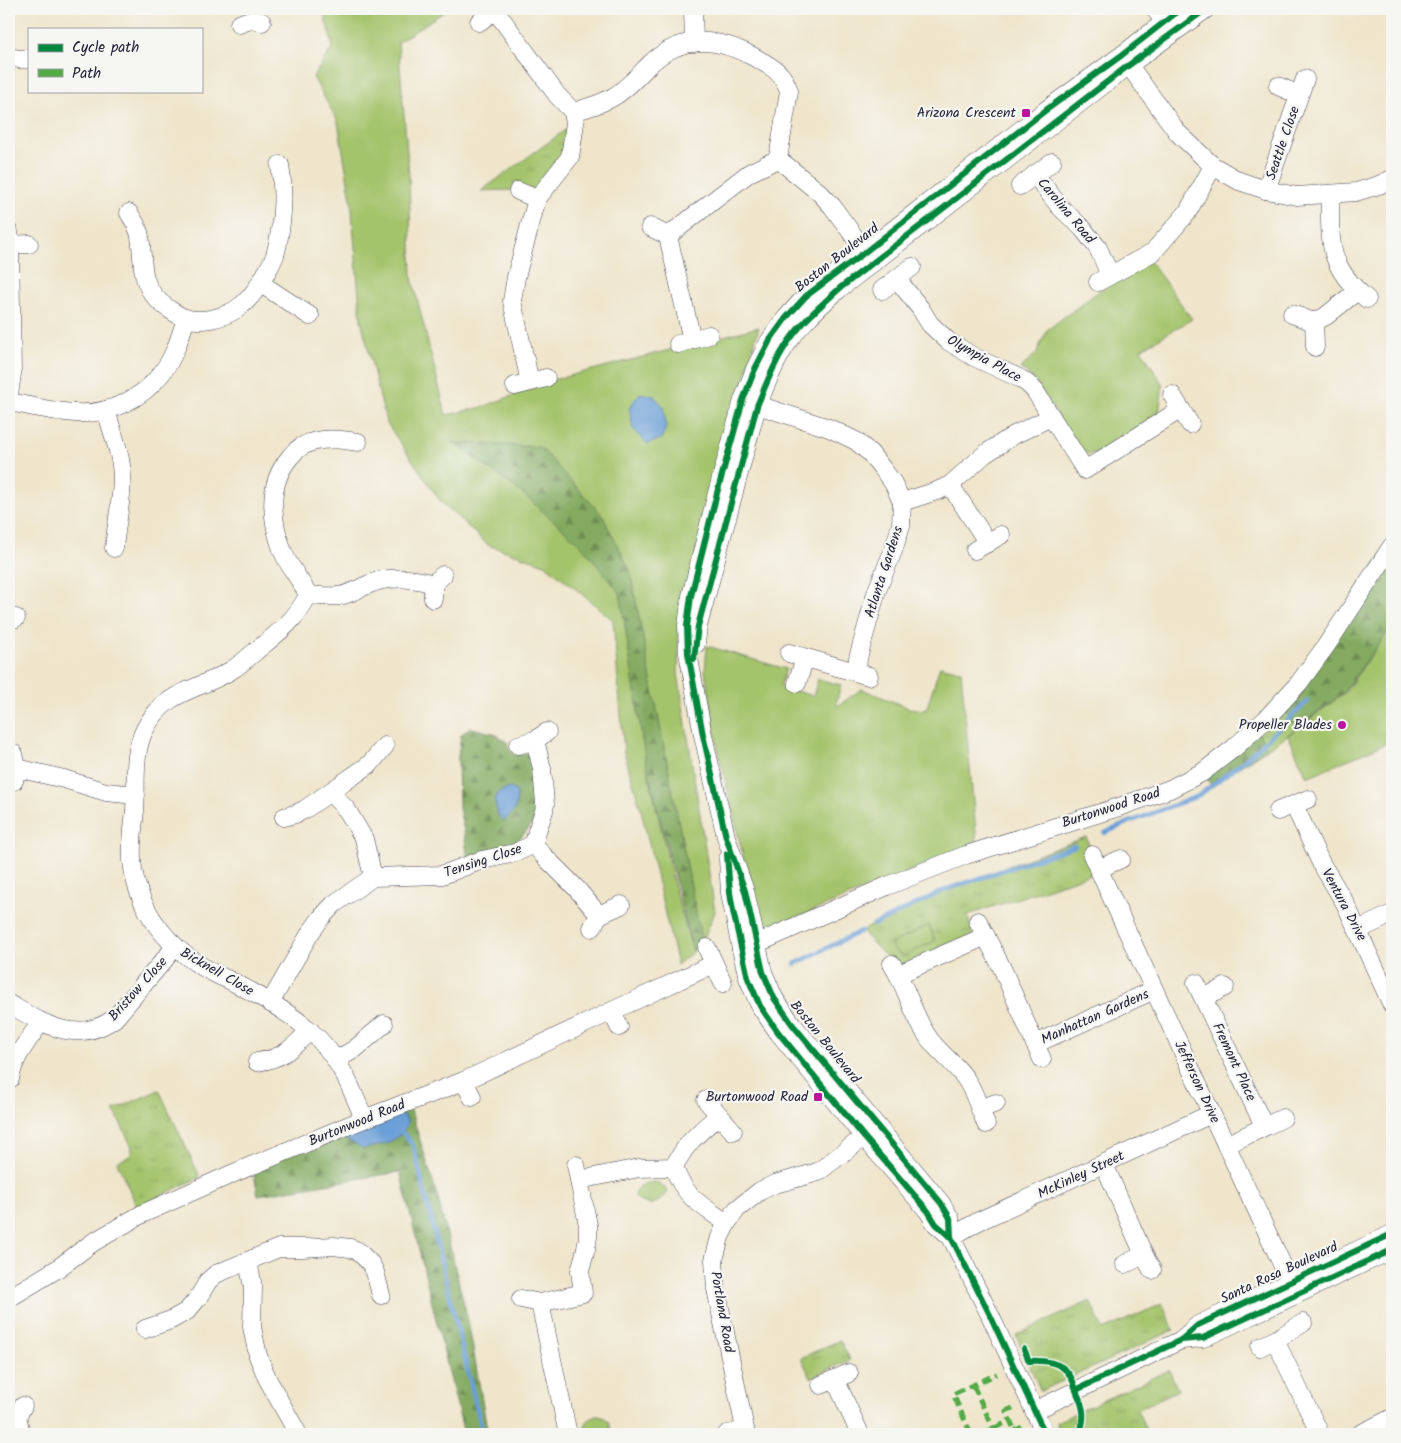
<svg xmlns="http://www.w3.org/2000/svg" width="1401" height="1443" font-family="Kalam,sans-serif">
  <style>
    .grass { fill: url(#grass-tufts); stroke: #637354 }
    .forest { fill: url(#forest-firs); stroke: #52664e }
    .park { fill: #a4c46c; stroke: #637354 }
    .water { fill: #6b9fd7; stroke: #466089 }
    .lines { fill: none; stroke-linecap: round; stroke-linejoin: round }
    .stream { stroke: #6b9fd7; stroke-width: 4.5 }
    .minor-casing { stroke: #413f51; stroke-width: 19 }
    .minor { stroke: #fff; stroke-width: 18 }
    .quiet { stroke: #53aa46; stroke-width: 5; stroke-dasharray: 10 5; stroke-linecap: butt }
    .cycleway-casing { stroke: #f6f6f2; stroke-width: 9 }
    .cycleway { stroke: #00873e; stroke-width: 6 }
    .poi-dot { fill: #b5179e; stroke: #f6f6f2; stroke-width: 2 }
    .labels { text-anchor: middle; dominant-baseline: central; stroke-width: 4.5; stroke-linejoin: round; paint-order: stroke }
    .poi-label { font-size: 14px; fill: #22223b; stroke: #f6f6f2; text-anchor: end }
    .street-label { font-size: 14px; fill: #22223b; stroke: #f6f6f2 }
  </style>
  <defs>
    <pattern id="grass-tufts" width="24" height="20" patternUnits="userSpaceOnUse" patternTransform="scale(1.25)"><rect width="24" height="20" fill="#a4c46c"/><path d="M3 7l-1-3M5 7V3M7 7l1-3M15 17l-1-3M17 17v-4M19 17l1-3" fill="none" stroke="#8da85e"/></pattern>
    <pattern id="forest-firs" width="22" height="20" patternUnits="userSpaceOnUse" patternTransform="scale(1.25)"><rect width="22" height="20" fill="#83aa60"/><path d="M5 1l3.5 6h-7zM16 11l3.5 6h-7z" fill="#6b8a50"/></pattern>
  </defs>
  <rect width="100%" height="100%" fill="#f6f6f2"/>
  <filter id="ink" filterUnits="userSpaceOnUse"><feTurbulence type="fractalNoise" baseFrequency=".02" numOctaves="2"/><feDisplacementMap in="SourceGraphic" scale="10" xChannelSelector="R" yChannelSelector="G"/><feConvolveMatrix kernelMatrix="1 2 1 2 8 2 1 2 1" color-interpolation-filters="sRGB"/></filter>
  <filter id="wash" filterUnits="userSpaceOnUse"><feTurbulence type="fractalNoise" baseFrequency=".0096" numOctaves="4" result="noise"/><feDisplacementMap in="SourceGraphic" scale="20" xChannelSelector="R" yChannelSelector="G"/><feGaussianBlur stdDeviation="1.12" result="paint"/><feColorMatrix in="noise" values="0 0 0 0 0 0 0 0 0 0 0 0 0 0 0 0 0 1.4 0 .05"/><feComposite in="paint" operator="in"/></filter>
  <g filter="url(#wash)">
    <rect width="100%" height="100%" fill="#efe5cb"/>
    <g class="grass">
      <path d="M 575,123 L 573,156 L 537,199 L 512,190 L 481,191 Z"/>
      <path d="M 1281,703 L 1296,729 L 1267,749 L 1256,728 Z"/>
      <path d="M 1086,837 L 1100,871 L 968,915 L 973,940 L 899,970 L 861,931 L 945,890 Z"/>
      <path d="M 159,1090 L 200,1177 L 137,1207 L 117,1162 L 130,1156 L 132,1147 L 114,1110 Z"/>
      <path d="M 1090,1301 L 1103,1330 L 1162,1304 L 1174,1330 L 1041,1391 L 1016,1335 Z"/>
      <path d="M 840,1340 L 850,1360 L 811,1378 L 801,1358 Z"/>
      <path d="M 1169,1370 L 1178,1390 L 1137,1410 L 1148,1434 L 1061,1434 L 1056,1422 Z"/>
    </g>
    <g class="forest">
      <path d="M 451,442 L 540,447 L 602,515 L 630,570 L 702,943 L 693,952 L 645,759 L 620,593 Z"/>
      <path d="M 1392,539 L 1392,626 L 1342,694 L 1296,729 L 1281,703 Z"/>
      <path d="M 469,728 L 473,728 L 487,732 L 494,733 L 507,742 L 508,748 L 515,755 L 526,753 L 531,755 L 538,798 L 532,825 L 522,836 L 512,845 L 468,861 L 464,831 L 459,808 L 458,756 L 461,735 Z"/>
      <path d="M 1256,728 L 1267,749 L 1211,785 L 1203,772 Z"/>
      <path d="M 408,1102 L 438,1198 L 468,1320 L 488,1434 L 464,1434 L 400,1172 L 258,1195 L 252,1165 Z"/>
    </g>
    <g class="park">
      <path d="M 323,9 L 448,9 L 398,42 L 409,176 L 412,278 L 446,415 L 483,407 L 553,380 L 759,327 L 717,478 L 679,620 L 678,673 L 715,912 L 702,943 L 630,570 L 602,515 L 540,447 L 452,442 L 522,493 L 580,544 L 620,593 L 645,759 L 676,893 L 693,952 L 677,965 L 641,810 L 624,752 L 613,620 L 545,564 L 488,545 L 441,502 L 386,422 L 361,320 L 351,199 L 338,122 L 313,77 L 333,47 Z"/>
      <path d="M 1146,256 L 1192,319 L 1141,349 L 1163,385 L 1159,414 L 1100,452 L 1087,454 L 1075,443 L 1036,382 L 1021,368 L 1036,354 L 1047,330 Z"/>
      <path d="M 1392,626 L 1392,741 L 1307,777 L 1288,735 L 1304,724 L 1345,692 Z"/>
      <path d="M 707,646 L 786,669 L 780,686 L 813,696 L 818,679 L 841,685 L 836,704 L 839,705 L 862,689 L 909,708 L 926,710 L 940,666 L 961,671 L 977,844 L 761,932 L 717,745 L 705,671 Z"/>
      <path d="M 929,925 L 935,941 L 903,956 C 897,953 893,950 891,944 Z"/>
      <path d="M 654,1182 L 658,1183 L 667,1190 C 661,1206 645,1209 634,1196 C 636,1185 644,1183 654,1182 Z"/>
      <path d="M 596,1416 C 607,1416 613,1424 609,1434 L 586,1434 C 583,1425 587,1419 596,1416 Z"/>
    </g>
    <g class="water">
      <path d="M 640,393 L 654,396 L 664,407 L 666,428 L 661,439 L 647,444 L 633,429 L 629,408 Z"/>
      <path d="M 510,788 L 517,792 C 517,807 516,812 503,821 L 498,815 L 494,799 L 500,791 Z"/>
      <path d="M 389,1111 L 403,1115 L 408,1121 L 403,1133 L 388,1143 L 364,1149 L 344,1138 L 350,1126 Z"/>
    </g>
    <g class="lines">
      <g class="stream">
        <path d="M 1105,833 L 1127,823 L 1198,796 L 1246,759 L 1308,701"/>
        <path d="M 874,925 L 945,890 L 1075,846"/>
        <path d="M 795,964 L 861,931"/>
        <path d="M 403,1133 L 413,1145 L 483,1434"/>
      </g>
    </g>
  </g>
  <g filter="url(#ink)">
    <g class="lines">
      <g class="minor-casing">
        <g id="minor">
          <path d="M 693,9 L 694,43"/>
          <path d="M 1155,9 L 1171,31"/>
          <path d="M 495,10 L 557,95 L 573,112"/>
          <path d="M 479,22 L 497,9"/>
          <path d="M 239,24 L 250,20 L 262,22"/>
          <path d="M 1122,56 L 1178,133 L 1213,166 L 1239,181 L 1266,190 L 1297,196 L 1356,192 L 1379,185 L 1392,179"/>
          <path d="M 9,57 L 19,59 L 29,59"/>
          <path d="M 1278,86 L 1299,95"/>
          <path d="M 1035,174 L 1059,206 L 1083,229 L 1098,248 L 1110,275"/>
          <path d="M 1020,186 L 1052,162"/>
          <path d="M 1266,190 L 1305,79"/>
          <path d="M 518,191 L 537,199"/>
          <path d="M 1330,194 C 1330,242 1327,266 1367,299"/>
          <path d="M 129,213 C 134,221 139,228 140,237 C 144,260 139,279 156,298 C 162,305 179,317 188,319 C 203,322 222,318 235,310 C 248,302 258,288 265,275 C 268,269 273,262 275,255 C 277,249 278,243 279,237 C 283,213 284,189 280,165"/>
          <path d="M 650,227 L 668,236 L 692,340"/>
          <path d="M 9,232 L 10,245 L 29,244"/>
          <path d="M 668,236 L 749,173 L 778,159 L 820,193 L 832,206 L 872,261"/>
          <path d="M 897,279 L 920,308 L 930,324 L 948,341 L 974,357 L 1021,379 L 1028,384 L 1035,391 L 1085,470 L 1181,409"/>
          <path d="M 1098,282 L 1153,252 L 1187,213 L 1213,166"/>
          <path d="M 260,283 L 310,316"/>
          <path d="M 882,290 L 912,267"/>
          <path d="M 1292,314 L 1314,322 L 1315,347"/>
          <path d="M 1314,322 L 1326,316 L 1357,291"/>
          <path d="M 678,344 L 709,335"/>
          <path d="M 530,382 L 512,301 L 516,277 L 537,199 L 570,157 L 575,123 L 573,112 C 587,108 601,104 613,97 C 627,89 638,76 650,64 C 681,35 716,37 752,56 C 770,66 783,71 789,91 L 778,159"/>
          <path d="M 515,386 L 546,378"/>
          <path d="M 9,395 L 12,374 L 10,245"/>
          <path d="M 1172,395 L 1190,424"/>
          <path d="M 9,402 C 31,406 54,412 77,413 C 108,415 142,399 161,374 C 174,358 180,338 186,318"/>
          <path d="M 748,402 L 829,428 L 856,441 L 870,453 L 882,468 L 893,483 L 902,502 L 901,525 L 893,551 L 877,590 L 858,658 L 857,672"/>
          <path d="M 106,410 C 112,432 122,456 122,478 C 122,501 116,525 114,548"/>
          <path d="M 358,442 C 344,440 330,438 316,441 C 306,443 296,449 290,457 C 267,484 271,520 283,552 C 289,567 301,580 308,595 C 318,596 329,597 339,596 C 351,594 361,587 372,583 C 390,576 415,578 433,584"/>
          <path d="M 950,485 L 988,543"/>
          <path d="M 902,502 L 937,491 L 950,485 L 985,454 L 1014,435 L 1051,417"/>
          <path d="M 975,550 L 1001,535"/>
          <path d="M 308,595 C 296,620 278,633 257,650 C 249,657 240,665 230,671 C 197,691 165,690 145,729 C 132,754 137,784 135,811 C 133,827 131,844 132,860 C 136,909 169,950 212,972 C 217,975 223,977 229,980 C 255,993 287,1011 309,1030 C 337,1053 351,1086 364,1119"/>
          <path d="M 433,599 L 433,584 L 443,575"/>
          <path d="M 9,620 L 16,618"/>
          <path d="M 696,644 L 698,626 L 757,406 C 765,387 772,368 783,350 C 797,326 819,307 840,288 L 1129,65 L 1206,9"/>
          <path d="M 789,653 L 869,676"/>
          <path d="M 797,683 L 805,658"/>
          <path d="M 535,740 L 542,769 L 545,804 L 544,811 L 537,831 L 534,844 L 543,855 L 576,888 L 599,915"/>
          <path d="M 518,745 L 535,740 L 547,732"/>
          <path d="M 14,754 L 17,768 L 14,781"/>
          <path d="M 17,768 L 64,779 L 106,792 L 136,795"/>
          <path d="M 330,792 L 347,810 L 364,839 L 373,877"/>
          <path d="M 1294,805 L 1321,863 L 1345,903 L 1392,1005"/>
          <path d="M 1278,811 L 1308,799"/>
          <path d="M 284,817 L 295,814 L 304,810 L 330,792 L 370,764 L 385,746"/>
          <path d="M 1092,855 L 1200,1089 L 1296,1294"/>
          <path d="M 728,859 L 730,893 L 741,949 L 748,978 L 760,1006 L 778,1032 L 864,1137 L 928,1211 L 936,1224 L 951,1237"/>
          <path d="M 1098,869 L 1121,859"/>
          <path d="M 978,921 L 1002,968 L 1035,1044 L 1154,990"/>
          <path d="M 592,928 L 599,915 L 621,905"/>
          <path d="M 1358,930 L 1392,914"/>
          <path d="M 707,948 L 723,983"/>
          <path d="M 741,949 L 765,940 L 887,886 L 966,855 L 1116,808 L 1170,789 L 1203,772 L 1234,748 L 1265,720 L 1299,683 L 1326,646 L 1392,546"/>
          <path d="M 892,964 C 906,986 912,1012 926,1034 C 936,1051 954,1062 965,1078 C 972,1087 976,1099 980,1109"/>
          <path d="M 899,974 L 986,936"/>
          <path d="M 1196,983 L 1264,1126"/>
          <path d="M 1204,998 L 1225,987"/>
          <path d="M 270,1003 L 309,935 L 321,918 L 334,904 L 373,877 L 442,875 L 482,860 L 515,853 L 534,844"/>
          <path d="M 9,1004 C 44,1024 77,1046 115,1018 L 175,947"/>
          <path d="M 612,1011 L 619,1027"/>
          <path d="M 1035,1044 L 1042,1059"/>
          <path d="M 336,1060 L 355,1049 L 384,1024"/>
          <path d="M 257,1062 C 282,1059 293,1048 310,1030"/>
          <path d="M 10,1079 C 14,1056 28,1041 41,1022"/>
          <path d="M 464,1081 L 472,1097"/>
          <path d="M 706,1100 L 733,1131"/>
          <path d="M 986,1124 L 980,1109 L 996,1103"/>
          <path d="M 1226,1145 L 1283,1118"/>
          <path d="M 1104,1164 L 1144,1255"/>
          <path d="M 674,1167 C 686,1142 699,1133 719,1115"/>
          <path d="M 579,1180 L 639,1168 L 674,1167 C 683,1196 702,1206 727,1223"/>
          <path d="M 951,1237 L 977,1222 L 1211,1114"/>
          <path d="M 248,1261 L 253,1287 L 252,1327 L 258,1356 L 268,1380 L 298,1434"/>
          <path d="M 1125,1264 L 1144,1255 L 1152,1270"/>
          <path d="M 9,1298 L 57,1269 L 92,1243 L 142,1214 L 234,1173 L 364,1119 L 464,1081 L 612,1011 L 714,964"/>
          <path d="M 521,1299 L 540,1303 L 583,1293 L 580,1271 L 586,1249 L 588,1237 L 588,1225 L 576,1165"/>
          <path d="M 540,1303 L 568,1434"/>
          <path d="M 145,1329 L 171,1320 L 187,1311 L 198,1298 L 208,1281 L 216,1274 L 279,1248 L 303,1248 L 333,1246 L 350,1248 L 358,1251 L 371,1264 L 375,1272 L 381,1295"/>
          <path d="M 1181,1340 L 1203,1338 L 1392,1250"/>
          <path d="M 1275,1340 L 1320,1434"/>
          <path d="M 1260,1347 L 1275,1340 L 1303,1323"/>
          <path d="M 835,1379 L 860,1434"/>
          <path d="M 821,1385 L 849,1373"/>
          <path d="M 1034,1411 L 1181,1340 L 1198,1325 L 1392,1234"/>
          <path d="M 20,1429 L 17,1416 L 23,1406"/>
          <path d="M 727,1434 L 745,1431"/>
          <path d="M 746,1434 L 716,1289 L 714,1260 L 720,1237 L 727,1223 L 737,1209 L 760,1191 L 775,1184 L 818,1172 L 873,1130"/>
          <path d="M 1045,1434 L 990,1315 L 951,1237 L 950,1218 L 941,1203 L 792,1024 L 774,998 L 763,972 L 745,891 L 726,837 L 703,735 L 688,653 L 687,626 L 691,596 L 717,493 L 743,400 L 755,369 L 770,340 L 786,318 L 806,296 L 865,252 L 1046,110 L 1122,55 L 1181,9"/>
          <path d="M 1360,1434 L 1392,1418"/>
        </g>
      </g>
      <use href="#minor" class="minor"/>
      <g class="quiet">
        <path d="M 973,1385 L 996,1434"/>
        <path d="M 1013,1408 L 1006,1411 L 1015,1431 L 1022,1427"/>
        <path d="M 971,1434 L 953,1394 L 997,1374"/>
        <path d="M 981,1434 L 1010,1421"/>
      </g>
      <g class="cycleway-casing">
        <g id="cycleway">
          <path d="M 694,659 L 698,626 L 757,406 C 765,387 772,368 783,350 C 797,326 819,307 840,288 L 1129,65 L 1206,9"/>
          <path d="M 727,854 L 730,893 L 733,911 L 748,978 L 760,1006 L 778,1032 L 864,1137 L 928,1211 L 936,1224 L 951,1237"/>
          <path d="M 1181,1340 L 1203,1338 L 1392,1250"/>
          <path d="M 1024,1349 L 1029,1361 C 1043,1360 1061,1362 1069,1374 C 1073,1379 1075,1387 1077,1393 C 1084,1408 1086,1418 1079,1434"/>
          <path d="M 1076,1390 L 1181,1340 L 1198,1325 L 1392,1234"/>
          <path d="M 1045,1434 L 990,1315 L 951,1237 L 950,1218 L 941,1203 L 792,1024 L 774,998 L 763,972 L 745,891 L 726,837 L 703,735 L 688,653 L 687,626 L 691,596 L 717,493 L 743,400 L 755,369 L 770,340 L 786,318 L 806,296 L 865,252 L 1046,110 L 1122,55 L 1181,9"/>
        </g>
      </g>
      <use href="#cycleway" class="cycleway"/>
    </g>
  </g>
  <g class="poi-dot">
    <rect x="1021" y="108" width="10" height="10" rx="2.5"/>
    <circle cx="1342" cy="725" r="5"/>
    <rect x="813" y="1092" width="10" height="10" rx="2.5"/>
  </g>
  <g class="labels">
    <g class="poi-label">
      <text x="1016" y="113">Arizona Crescent</text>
      <text x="1332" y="725">Propeller Blades</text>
      <text x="808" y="1097">Burtonwood Road</text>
    </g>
    <g class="street-label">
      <text transform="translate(1283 143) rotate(-71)">Seattle Close</text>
      <text transform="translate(1066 211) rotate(50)">Carolina Road</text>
      <text transform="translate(837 258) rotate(-38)">Boston Boulevard</text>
      <text transform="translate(984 359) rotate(29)">Olympia Place</text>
      <text transform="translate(884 572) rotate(-72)">Atlanta Gardens</text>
      <text transform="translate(1111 808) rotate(-18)">Burtonwood Road</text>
      <text transform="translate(483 861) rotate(-18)">Tensing Close</text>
      <text transform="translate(1344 905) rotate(62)">Ventura Drive</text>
      <text transform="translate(217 972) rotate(30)">Bicknell Close</text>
      <text transform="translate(138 989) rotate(-48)">Bristow Close</text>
      <text transform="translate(1095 1017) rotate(-24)">Manhattan Gardens</text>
      <text transform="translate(825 1042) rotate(51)">Boston Boulevard</text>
      <text transform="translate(1234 1062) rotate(65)">Fremont Place</text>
      <text transform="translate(1197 1082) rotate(65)">Jefferson Drive</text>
      <text transform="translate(357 1123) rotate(-22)">Burtonwood Road</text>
      <text transform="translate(1081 1175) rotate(-25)">McKinley Street</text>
      <text transform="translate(1279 1273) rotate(-25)">Santa Rosa Boulevard</text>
      <text transform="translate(722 1312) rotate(80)">Portland Road</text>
    </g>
  </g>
  <rect width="1401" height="1443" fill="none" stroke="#f6f6f2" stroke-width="30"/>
  <rect x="28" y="28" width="175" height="65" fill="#f6f6f2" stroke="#a1a1a9"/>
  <rect x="38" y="44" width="25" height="8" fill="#00873e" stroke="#a1a1a9"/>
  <text x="72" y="52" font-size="15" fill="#22223b">Cycle path</text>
  <rect x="38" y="69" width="25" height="8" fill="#53aa46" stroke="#a1a1a9"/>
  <text x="72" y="78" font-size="15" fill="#22223b">Path</text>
</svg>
